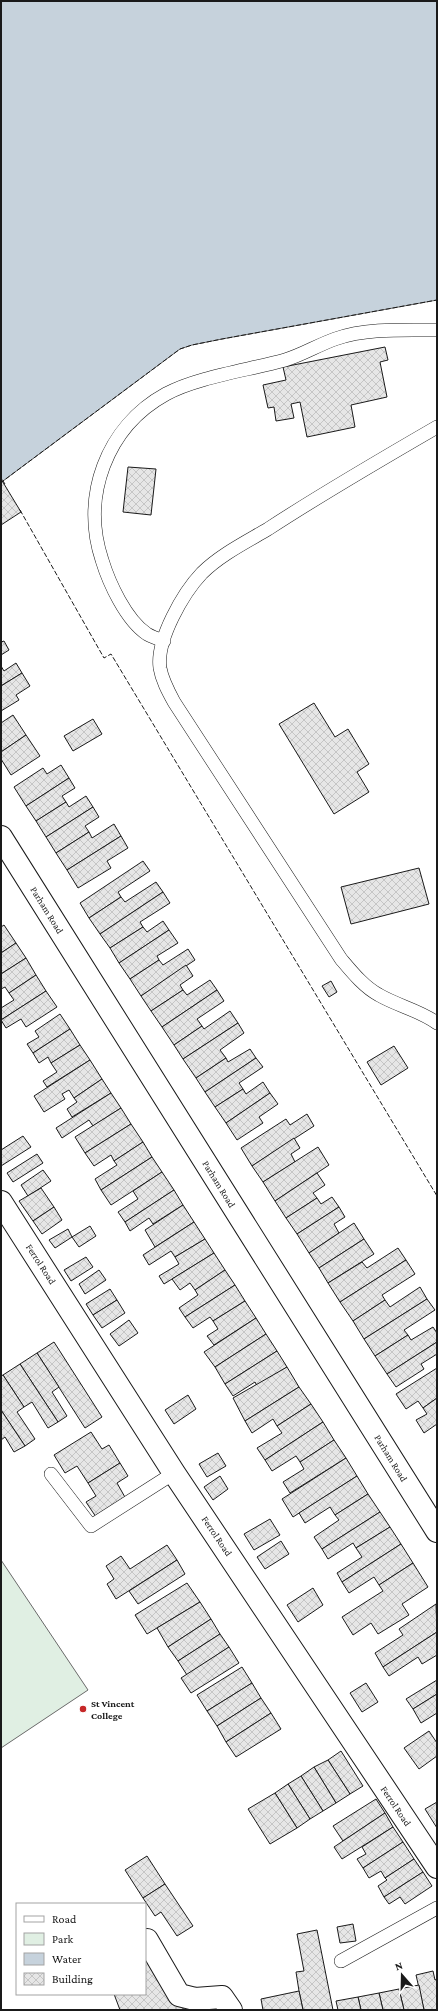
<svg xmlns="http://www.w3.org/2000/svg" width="438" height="2011" font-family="'Crimson Pro',serif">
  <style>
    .green { fill: #e0efe3; stroke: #6a6a6a }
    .water { fill: #c6d2dc; stroke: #6a6a6a }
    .building { fill: url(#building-cross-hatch); stroke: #1a1a1a }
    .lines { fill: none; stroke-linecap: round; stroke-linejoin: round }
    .lane-casing { stroke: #1a1a1a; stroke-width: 14 }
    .street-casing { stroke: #1a1a1a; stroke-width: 24 }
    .lane { stroke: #fff; stroke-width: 13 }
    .street { stroke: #fff; stroke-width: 22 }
    .fence { stroke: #1a1a1a; stroke-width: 1; stroke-dasharray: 5 2; stroke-linecap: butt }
    .poi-dot { fill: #c62828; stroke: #fff; stroke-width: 1.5 }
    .labels { text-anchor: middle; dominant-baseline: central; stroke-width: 3; stroke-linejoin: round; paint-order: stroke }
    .street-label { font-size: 10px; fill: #1a1a1a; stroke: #fff }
    .poi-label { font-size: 10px; font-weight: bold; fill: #1a1a1a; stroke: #fff; text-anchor: start }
  </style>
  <defs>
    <pattern id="building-cross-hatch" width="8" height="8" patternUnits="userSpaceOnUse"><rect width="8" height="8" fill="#e6e6e6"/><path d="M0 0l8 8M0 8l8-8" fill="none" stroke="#c5c5c5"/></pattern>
  </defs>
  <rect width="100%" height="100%" fill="#fff"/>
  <path class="green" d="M 1,1560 L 88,1690 L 1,1748 Z"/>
  <path class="water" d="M 1,1 L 437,1 L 437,300 L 222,339 L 192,345 L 180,349 L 3,481 L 1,478 Z"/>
  <g class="building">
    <path d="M 385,347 L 388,360 L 380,362 L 387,397 L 351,405 L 355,427 L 307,437 L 300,402 L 291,404 L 294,418 L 276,421 L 274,407 L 268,408 L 263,385 L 286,380 L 283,367 Z"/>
    <path d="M 128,467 L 156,469 L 151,515 L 123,512 Z"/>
    <path d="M 1,479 L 21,512 L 1,525 Z"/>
    <path d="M 4,641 L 9,650 L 1,655 L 1,642 Z"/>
    <path d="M 16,663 L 22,673 L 1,686 L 1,666 L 4,671 Z"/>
    <path d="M 22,673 L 30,686 L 16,695 L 19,700 L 1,711 L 1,686 Z"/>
    <path d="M 314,703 L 335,737 L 348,729 L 369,764 L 357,772 L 369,792 L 334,814 L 279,724 Z"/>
    <path d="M 13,715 L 26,735 L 1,752 L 1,723 Z"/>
    <path d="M 93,719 L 102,734 L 73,751 L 64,736 Z"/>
    <path d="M 26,735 L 40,756 L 11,775 L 1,759 L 1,752 Z"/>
    <path d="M 61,765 L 69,778 L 26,806 L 14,787 L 43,768 L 47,774 Z"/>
    <path d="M 69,778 L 75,788 L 62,796 L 66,802 L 36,821 L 26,806 Z"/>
    <path d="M 86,796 L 93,807 L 46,837 L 36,821 L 66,802 L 69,807 Z"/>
    <path d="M 93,807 L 99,817 L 85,826 L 89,832 L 56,853 L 46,837 Z"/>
    <path d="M 114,824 L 121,836 L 67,870 L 56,853 L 89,832 L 92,838 Z"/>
    <path d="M 121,836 L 128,848 L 107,861 L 111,868 L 78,888 L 67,870 Z"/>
    <path d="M 143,861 L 150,871 L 118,892 L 121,897 L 89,918 L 80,903 Z"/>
    <path d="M 419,868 L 429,904 L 351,924 L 341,887 Z"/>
    <path d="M 156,882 L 163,892 L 100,934 L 89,918 L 121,897 L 125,902 Z"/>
    <path d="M 163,892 L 170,903 L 140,922 L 143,927 L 110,948 L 100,934 Z"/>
    <path d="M 163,921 L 169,930 L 119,963 L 110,948 L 143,927 L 147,932 Z"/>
    <path d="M 4,925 L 16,943 L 1,953 L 1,927 Z"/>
    <path d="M 169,930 L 178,943 L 157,956 L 159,960 L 130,979 L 119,963 Z"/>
    <path d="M 16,943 L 26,958 L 1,974 L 1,953 Z"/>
    <path d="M 188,949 L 195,960 L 141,996 L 130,979 L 159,960 L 163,965 Z"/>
    <path d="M 26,958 L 36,975 L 9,993 L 5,987 L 1,989 L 1,974 Z"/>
    <path d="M 186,965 L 193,976 L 180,985 L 183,990 L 151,1011 L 141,996 Z"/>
    <path d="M 36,975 L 46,991 L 1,1020 L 1,1008 L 14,1000 L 9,993 Z"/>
    <path d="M 210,980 L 217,990 L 162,1027 L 151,1011 L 183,990 L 187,995 Z"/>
    <path d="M 331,981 L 337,992 L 329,997 L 322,986 Z"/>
    <path d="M 217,990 L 224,1001 L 197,1019 L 202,1026 L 174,1045 L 162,1027 Z"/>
    <path d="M 46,991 L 57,1007 L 26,1027 L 21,1019 L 6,1028 L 1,1020 Z"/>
    <path d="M 230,1011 L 238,1023 L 183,1059 L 174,1045 L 202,1026 L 204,1029 Z"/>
    <path d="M 60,1014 L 70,1029 L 33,1053 L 27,1044 L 39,1037 L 35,1031 Z"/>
    <path d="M 238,1023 L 244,1033 L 220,1050 L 226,1058 L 196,1078 L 183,1059 Z"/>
    <path d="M 70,1029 L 80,1045 L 51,1063 L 48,1057 L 39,1063 L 33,1053 Z"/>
    <path d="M 80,1045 L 90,1060 L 47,1087 L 43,1081 L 57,1072 L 51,1063 Z"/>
    <path d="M 394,1046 L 408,1068 L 381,1085 L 367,1062 Z"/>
    <path d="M 250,1049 L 256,1058 L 205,1092 L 196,1078 L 226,1058 L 228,1062 Z"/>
    <path d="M 256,1058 L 263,1067 L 239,1083 L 243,1089 L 215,1107 L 205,1092 Z"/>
    <path d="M 90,1060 L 102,1079 L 74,1098 L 69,1090 L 62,1094 L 65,1099 L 44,1112 L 34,1096 Z"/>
    <path d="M 102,1079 L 111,1093 L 72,1117 L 67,1109 L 77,1102 L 74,1098 Z"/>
    <path d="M 263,1082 L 270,1093 L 226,1123 L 215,1107 L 243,1089 L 246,1094 Z"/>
    <path d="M 111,1093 L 121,1108 L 93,1126 L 89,1120 L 62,1138 L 56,1128 Z"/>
    <path d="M 270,1093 L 278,1104 L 259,1117 L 263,1123 L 237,1140 L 226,1123 Z"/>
    <path d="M 121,1108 L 131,1124 L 85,1153 L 75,1137 Z"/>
    <path d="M 307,1114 L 314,1126 L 252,1166 L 241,1148 L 286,1119 L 290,1125 Z"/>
    <path d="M 131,1124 L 143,1142 L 114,1161 L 111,1155 L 94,1166 L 85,1153 Z"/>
    <path d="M 23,1136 L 31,1147 L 1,1166 L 1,1150 Z"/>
    <path d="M 294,1138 L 300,1148 L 291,1154 L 295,1162 L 263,1182 L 252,1166 Z"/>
    <path d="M 143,1142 L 152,1157 L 101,1190 L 95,1179 L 117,1165 L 114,1161 Z"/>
    <path d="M 318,1147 L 329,1165 L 275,1201 L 263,1182 Z"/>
    <path d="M 37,1154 L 43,1163 L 13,1182 L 7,1173 Z"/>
    <path d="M 152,1157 L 162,1172 L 111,1205 L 101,1190 Z"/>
    <path d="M 43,1170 L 51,1181 L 28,1196 L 21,1185 Z"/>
    <path d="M 162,1172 L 174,1190 L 125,1222 L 118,1212 L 138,1199 L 133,1191 Z"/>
    <path d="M 317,1173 L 325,1185 L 313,1193 L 317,1198 L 286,1218 L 275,1201 Z"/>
    <path d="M 41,1188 L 54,1207 L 33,1221 L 19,1201 Z"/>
    <path d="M 174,1190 L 183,1205 L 153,1224 L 149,1218 L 130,1231 L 125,1222 Z"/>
    <path d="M 332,1197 L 339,1207 L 297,1234 L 286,1218 L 317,1198 L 321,1204 Z"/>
    <path d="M 183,1205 L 194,1222 L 155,1247 L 145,1230 Z"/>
    <path d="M 54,1207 L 62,1220 L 42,1234 L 33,1221 Z"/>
    <path d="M 339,1207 L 345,1217 L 334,1224 L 339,1233 L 309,1253 L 297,1234 Z"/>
    <path d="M 194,1222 L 205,1239 L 175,1257 L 171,1251 L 149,1265 L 143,1255 Z"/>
    <path d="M 354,1223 L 364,1239 L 319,1268 L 309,1253 Z"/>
    <path d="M 90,1226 L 96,1236 L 79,1247 L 72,1237 Z"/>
    <path d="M 68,1229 L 72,1237 L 55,1248 L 49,1240 Z"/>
    <path d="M 205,1239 L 214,1253 L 164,1284 L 159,1276 L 179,1264 L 175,1257 Z"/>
    <path d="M 364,1239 L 374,1254 L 328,1283 L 319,1268 Z"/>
    <path d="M 398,1248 L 406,1260 L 340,1302 L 328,1283 L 362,1262 L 367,1268 Z"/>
    <path d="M 214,1253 L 225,1270 L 195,1290 L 190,1283 L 180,1290 L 172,1279 Z"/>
    <path d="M 86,1257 L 93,1267 L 71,1281 L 64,1270 Z"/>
    <path d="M 406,1260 L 415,1274 L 382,1295 L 385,1300 L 353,1321 L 340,1302 Z"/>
    <path d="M 99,1270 L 106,1280 L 85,1294 L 79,1284 Z"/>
    <path d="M 225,1270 L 235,1285 L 185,1317 L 179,1308 L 198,1295 L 195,1290 Z"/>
    <path d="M 235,1285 L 245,1301 L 213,1321 L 210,1317 L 193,1328 L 185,1317 Z"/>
    <path d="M 420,1287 L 427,1299 L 364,1339 L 353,1321 L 385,1300 L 390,1307 Z"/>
    <path d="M 110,1289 L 117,1300 L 93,1315 L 86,1304 Z"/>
    <path d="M 427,1299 L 435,1310 L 404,1330 L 408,1335 L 375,1356 L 364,1339 Z"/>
    <path d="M 117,1300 L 125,1313 L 102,1328 L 93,1315 Z"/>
    <path d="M 245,1301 L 256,1318 L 214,1345 L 207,1336 L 218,1329 L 213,1321 Z"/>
    <path d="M 256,1318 L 266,1334 L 215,1367 L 204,1352 Z"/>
    <path d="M 129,1320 L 138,1333 L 119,1346 L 110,1334 Z"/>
    <path d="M 433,1327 L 437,1333 L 437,1342 L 387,1374 L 375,1356 L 408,1335 L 411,1340 Z"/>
    <path d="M 266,1334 L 277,1351 L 225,1384 L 215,1367 Z"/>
    <path d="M 54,1342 L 102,1417 L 85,1428 L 37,1353 Z"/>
    <path d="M 437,1342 L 437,1354 L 421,1364 L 424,1369 L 396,1387 L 387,1374 Z"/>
    <path d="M 277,1351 L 287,1367 L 257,1386 L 255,1382 L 233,1396 L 225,1384 Z"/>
    <path d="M 37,1353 L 59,1387 L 52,1392 L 67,1416 L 58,1422 L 20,1364 Z"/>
    <path d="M 20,1364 L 58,1422 L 48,1428 L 32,1402 L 24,1407 L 3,1375 Z"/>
    <path d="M 287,1367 L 299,1387 L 245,1421 L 233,1398 Z"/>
    <path d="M 437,1368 L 437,1398 L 423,1408 L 418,1401 L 406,1409 L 396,1394 Z"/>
    <path d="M 3,1375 L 24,1407 L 17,1412 L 35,1439 L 25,1446 L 1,1410 L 1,1376 Z"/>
    <path d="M 299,1387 L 311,1404 L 277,1426 L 273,1419 L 252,1433 L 245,1421 Z"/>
    <path d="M 188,1395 L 196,1409 L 174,1424 L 165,1410 Z"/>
    <path d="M 437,1398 L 437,1424 L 424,1433 L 416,1420 L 427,1414 L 423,1408 Z"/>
    <path d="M 311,1404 L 323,1422 L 265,1460 L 257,1448 L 282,1433 L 277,1426 Z"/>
    <path d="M 1,1410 L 25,1446 L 14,1452 L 5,1437 L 1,1440 Z"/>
    <path d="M 323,1422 L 334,1440 L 300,1462 L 296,1456 L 272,1471 L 265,1460 Z"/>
    <path d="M 91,1432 L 102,1449 L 109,1445 L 120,1463 L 88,1483 L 77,1466 L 65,1473 L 54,1455 Z"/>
    <path d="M 334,1440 L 346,1458 L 290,1493 L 283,1482 L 304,1469 L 300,1462 Z"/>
    <path d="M 218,1453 L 226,1466 L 207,1477 L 199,1464 Z"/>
    <path d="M 346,1458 L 357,1476 L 293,1517 L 282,1499 Z"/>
    <path d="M 120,1463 L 128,1476 L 117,1483 L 126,1499 L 96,1517 L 86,1502 L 96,1496 L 88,1483 Z"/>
    <path d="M 220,1476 L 228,1489 L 213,1500 L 204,1487 Z"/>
    <path d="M 357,1476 L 368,1494 L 335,1515 L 330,1507 L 305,1523 L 299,1513 Z"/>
    <path d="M 368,1494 L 380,1512 L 322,1549 L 314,1537 L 339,1520 L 335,1515 Z"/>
    <path d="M 380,1512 L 390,1527 L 356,1548 L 353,1543 L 328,1559 L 322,1549 Z"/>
    <path d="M 270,1519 L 280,1535 L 254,1550 L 244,1534 Z"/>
    <path d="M 390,1527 L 401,1544 L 342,1582 L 337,1573 L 362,1557 L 356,1548 Z"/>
    <path d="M 281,1541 L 289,1554 L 265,1569 L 257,1557 Z"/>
    <path d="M 401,1544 L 413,1563 L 379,1585 L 374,1577 L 349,1593 L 342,1582 Z"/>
    <path d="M 167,1545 L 177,1560 L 116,1599 L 107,1584 L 114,1579 L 106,1566 L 121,1556 L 130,1569 Z"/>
    <path d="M 177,1560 L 185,1574 L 138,1604 L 129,1591 Z"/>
    <path d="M 413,1563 L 428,1587 L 402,1604 L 409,1615 L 378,1634 L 371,1623 L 353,1635 L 342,1617 L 383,1591 L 379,1585 Z"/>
    <path d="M 187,1583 L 200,1602 L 147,1634 L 135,1615 Z"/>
    <path d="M 313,1588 L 323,1605 L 298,1622 L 287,1605 Z"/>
    <path d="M 200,1602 L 211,1619 L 168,1647 L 157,1628 Z"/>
    <path d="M 436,1604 L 437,1632 L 383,1667 L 375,1653 L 403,1635 L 399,1629 Z"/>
    <path d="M 211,1619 L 220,1634 L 178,1661 L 168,1647 Z"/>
    <path d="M 437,1632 L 437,1655 L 422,1664 L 418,1657 L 389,1676 L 383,1667 Z"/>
    <path d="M 220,1634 L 229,1647 L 187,1675 L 178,1661 Z"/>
    <path d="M 229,1647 L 239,1663 L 191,1693 L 181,1678 Z"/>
    <path d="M 242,1667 L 252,1683 L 207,1711 L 197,1695 Z"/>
    <path d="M 437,1680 L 437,1694 L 413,1709 L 406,1699 Z"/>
    <path d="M 252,1683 L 261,1698 L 217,1726 L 207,1711 Z"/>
    <path d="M 366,1683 L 378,1702 L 362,1712 L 350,1693 Z"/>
    <path d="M 437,1694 L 437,1713 L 421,1723 L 413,1709 Z"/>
    <path d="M 261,1698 L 271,1713 L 226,1742 L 217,1726 Z"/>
    <path d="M 271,1713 L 281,1729 L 236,1757 L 226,1742 Z"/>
    <path d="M 429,1731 L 437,1743 L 437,1756 L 419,1769 L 404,1748 Z"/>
    <path d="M 341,1751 L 363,1786 L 350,1794 L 328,1760 Z"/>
    <path d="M 328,1760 L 350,1794 L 336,1803 L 314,1767 Z"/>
    <path d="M 314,1767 L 336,1803 L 323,1811 L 301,1776 Z"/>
    <path d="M 301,1776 L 323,1811 L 310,1819 L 288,1784 Z"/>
    <path d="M 288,1784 L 310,1819 L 297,1828 L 275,1793 Z"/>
    <path d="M 275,1793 L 297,1828 L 270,1844 L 248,1809 Z"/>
    <path d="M 376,1799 L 385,1813 L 343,1841 L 333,1826 Z"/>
    <path d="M 437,1802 L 437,1828 L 425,1809 Z"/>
    <path d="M 385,1813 L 393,1827 L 342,1859 L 334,1847 Z"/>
    <path d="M 393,1827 L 403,1842 L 363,1868 L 357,1859 L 366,1854 L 362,1847 Z"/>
    <path d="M 403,1842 L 414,1859 L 385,1878 L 381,1871 L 369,1878 L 363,1868 Z"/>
    <path d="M 147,1856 L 165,1884 L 143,1898 L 125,1870 Z"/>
    <path d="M 414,1859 L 423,1872 L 384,1897 L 378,1886 L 387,1880 L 385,1878 Z"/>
    <path d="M 423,1872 L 432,1886 L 405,1904 L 400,1897 L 389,1904 L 384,1897 Z"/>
    <path d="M 165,1884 L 193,1926 L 177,1936 L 161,1912 L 155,1916 L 143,1898 Z"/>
    <path d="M 353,1924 L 356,1941 L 340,1943 L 337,1927 Z"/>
    <path d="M 317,1930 L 333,2010 L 303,2010 L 299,1991 L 296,1972 L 304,1971 L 297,1934 Z"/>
    <path d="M 145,1951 L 184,2010 L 120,2010 L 114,1994 L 145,1994 Z"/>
    <path d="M 433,1971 L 435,1980 L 437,1979 L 437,2010 L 424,2010 L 416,1975 Z"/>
    <path d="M 419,1985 L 424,2010 L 404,2010 L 399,1989 Z"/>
    <path d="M 399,1989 L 404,2010 L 383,2010 L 379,1993 Z"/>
    <path d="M 299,1991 L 303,2010 L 263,2010 L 261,1999 Z"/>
    <path d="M 379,1993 L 383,2010 L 361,2010 L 358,1997 Z"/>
    <path d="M 358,1997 L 361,2010 L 338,2010 L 336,2001 Z"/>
  </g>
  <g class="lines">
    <g class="lane-casing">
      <g id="lane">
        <path d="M 437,427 C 380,460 323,493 268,529 C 246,542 220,555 202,573 C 183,593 156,640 160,668 C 162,680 168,691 174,702 L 341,959 C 352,972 364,987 379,995 C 398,1006 419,1010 437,1023"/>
        <path d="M 164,641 C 158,639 152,637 147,634 C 126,620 109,583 102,560 C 81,497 106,427 166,394 C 197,377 249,370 285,360 C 302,355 318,345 335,339 C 366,328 404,330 437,330"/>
        <path d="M 51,1474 L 91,1526 L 174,1473"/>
        <path d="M 341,1961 L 437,1908"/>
      </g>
    </g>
    <g class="street-casing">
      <g id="street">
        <path d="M 1,837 L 437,1531"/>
        <path d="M 1,1202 L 174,1473 L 437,1867"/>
        <path d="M 147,1940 L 179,1995 L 195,1999 L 222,1997 L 231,2010"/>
      </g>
    </g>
    <use href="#lane" class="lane"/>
    <use href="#street" class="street"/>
    <g class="fence">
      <path d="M 5,484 L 3,481 L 180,349 L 192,345 L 222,339 L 437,300"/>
      <path d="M 20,510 L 104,658 L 111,654 L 437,1196"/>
    </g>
  </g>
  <circle class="poi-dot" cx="83" cy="1709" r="4"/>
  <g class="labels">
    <g class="street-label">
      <text transform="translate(47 910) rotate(58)">Parham Road</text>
      <text transform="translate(219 1184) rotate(58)">Parham Road</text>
      <text transform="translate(41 1264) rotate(57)">Ferrol Road</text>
      <text transform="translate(391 1458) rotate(58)">Parham Road</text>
      <text transform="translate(217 1536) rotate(56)">Ferrol Road</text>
      <text transform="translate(396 1806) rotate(56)">Ferrol Road</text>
    </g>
    <g class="poi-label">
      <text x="91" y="1703">St Vincent<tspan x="91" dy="12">College</tspan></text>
    </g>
  </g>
  <rect width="438" height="2011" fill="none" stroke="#1a1a1a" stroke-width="4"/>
  <rect x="16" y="1903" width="130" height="92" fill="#ffffff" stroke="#a3a3a3"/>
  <rect x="24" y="1916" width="20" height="6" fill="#ffffff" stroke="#a3a3a3"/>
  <text x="52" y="1923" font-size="12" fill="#1a1a1a">Road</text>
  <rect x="24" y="1933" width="20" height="12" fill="#e0efe3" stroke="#a3a3a3"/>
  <text x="52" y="1943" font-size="12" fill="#1a1a1a">Park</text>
  <rect x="24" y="1953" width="20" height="12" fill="#c6d2dc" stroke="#a3a3a3"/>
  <text x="52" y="1963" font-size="12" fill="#1a1a1a">Water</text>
  <rect x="24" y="1973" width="20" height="12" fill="url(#building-cross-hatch)" stroke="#a3a3a3"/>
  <text x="52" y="1983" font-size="12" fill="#1a1a1a">Building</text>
  <g transform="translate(402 1975) rotate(340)" stroke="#ffffff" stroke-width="3" paint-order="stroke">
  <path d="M0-3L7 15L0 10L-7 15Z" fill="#1a1a1a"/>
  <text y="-6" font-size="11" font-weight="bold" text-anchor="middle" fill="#1a1a1a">N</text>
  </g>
</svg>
